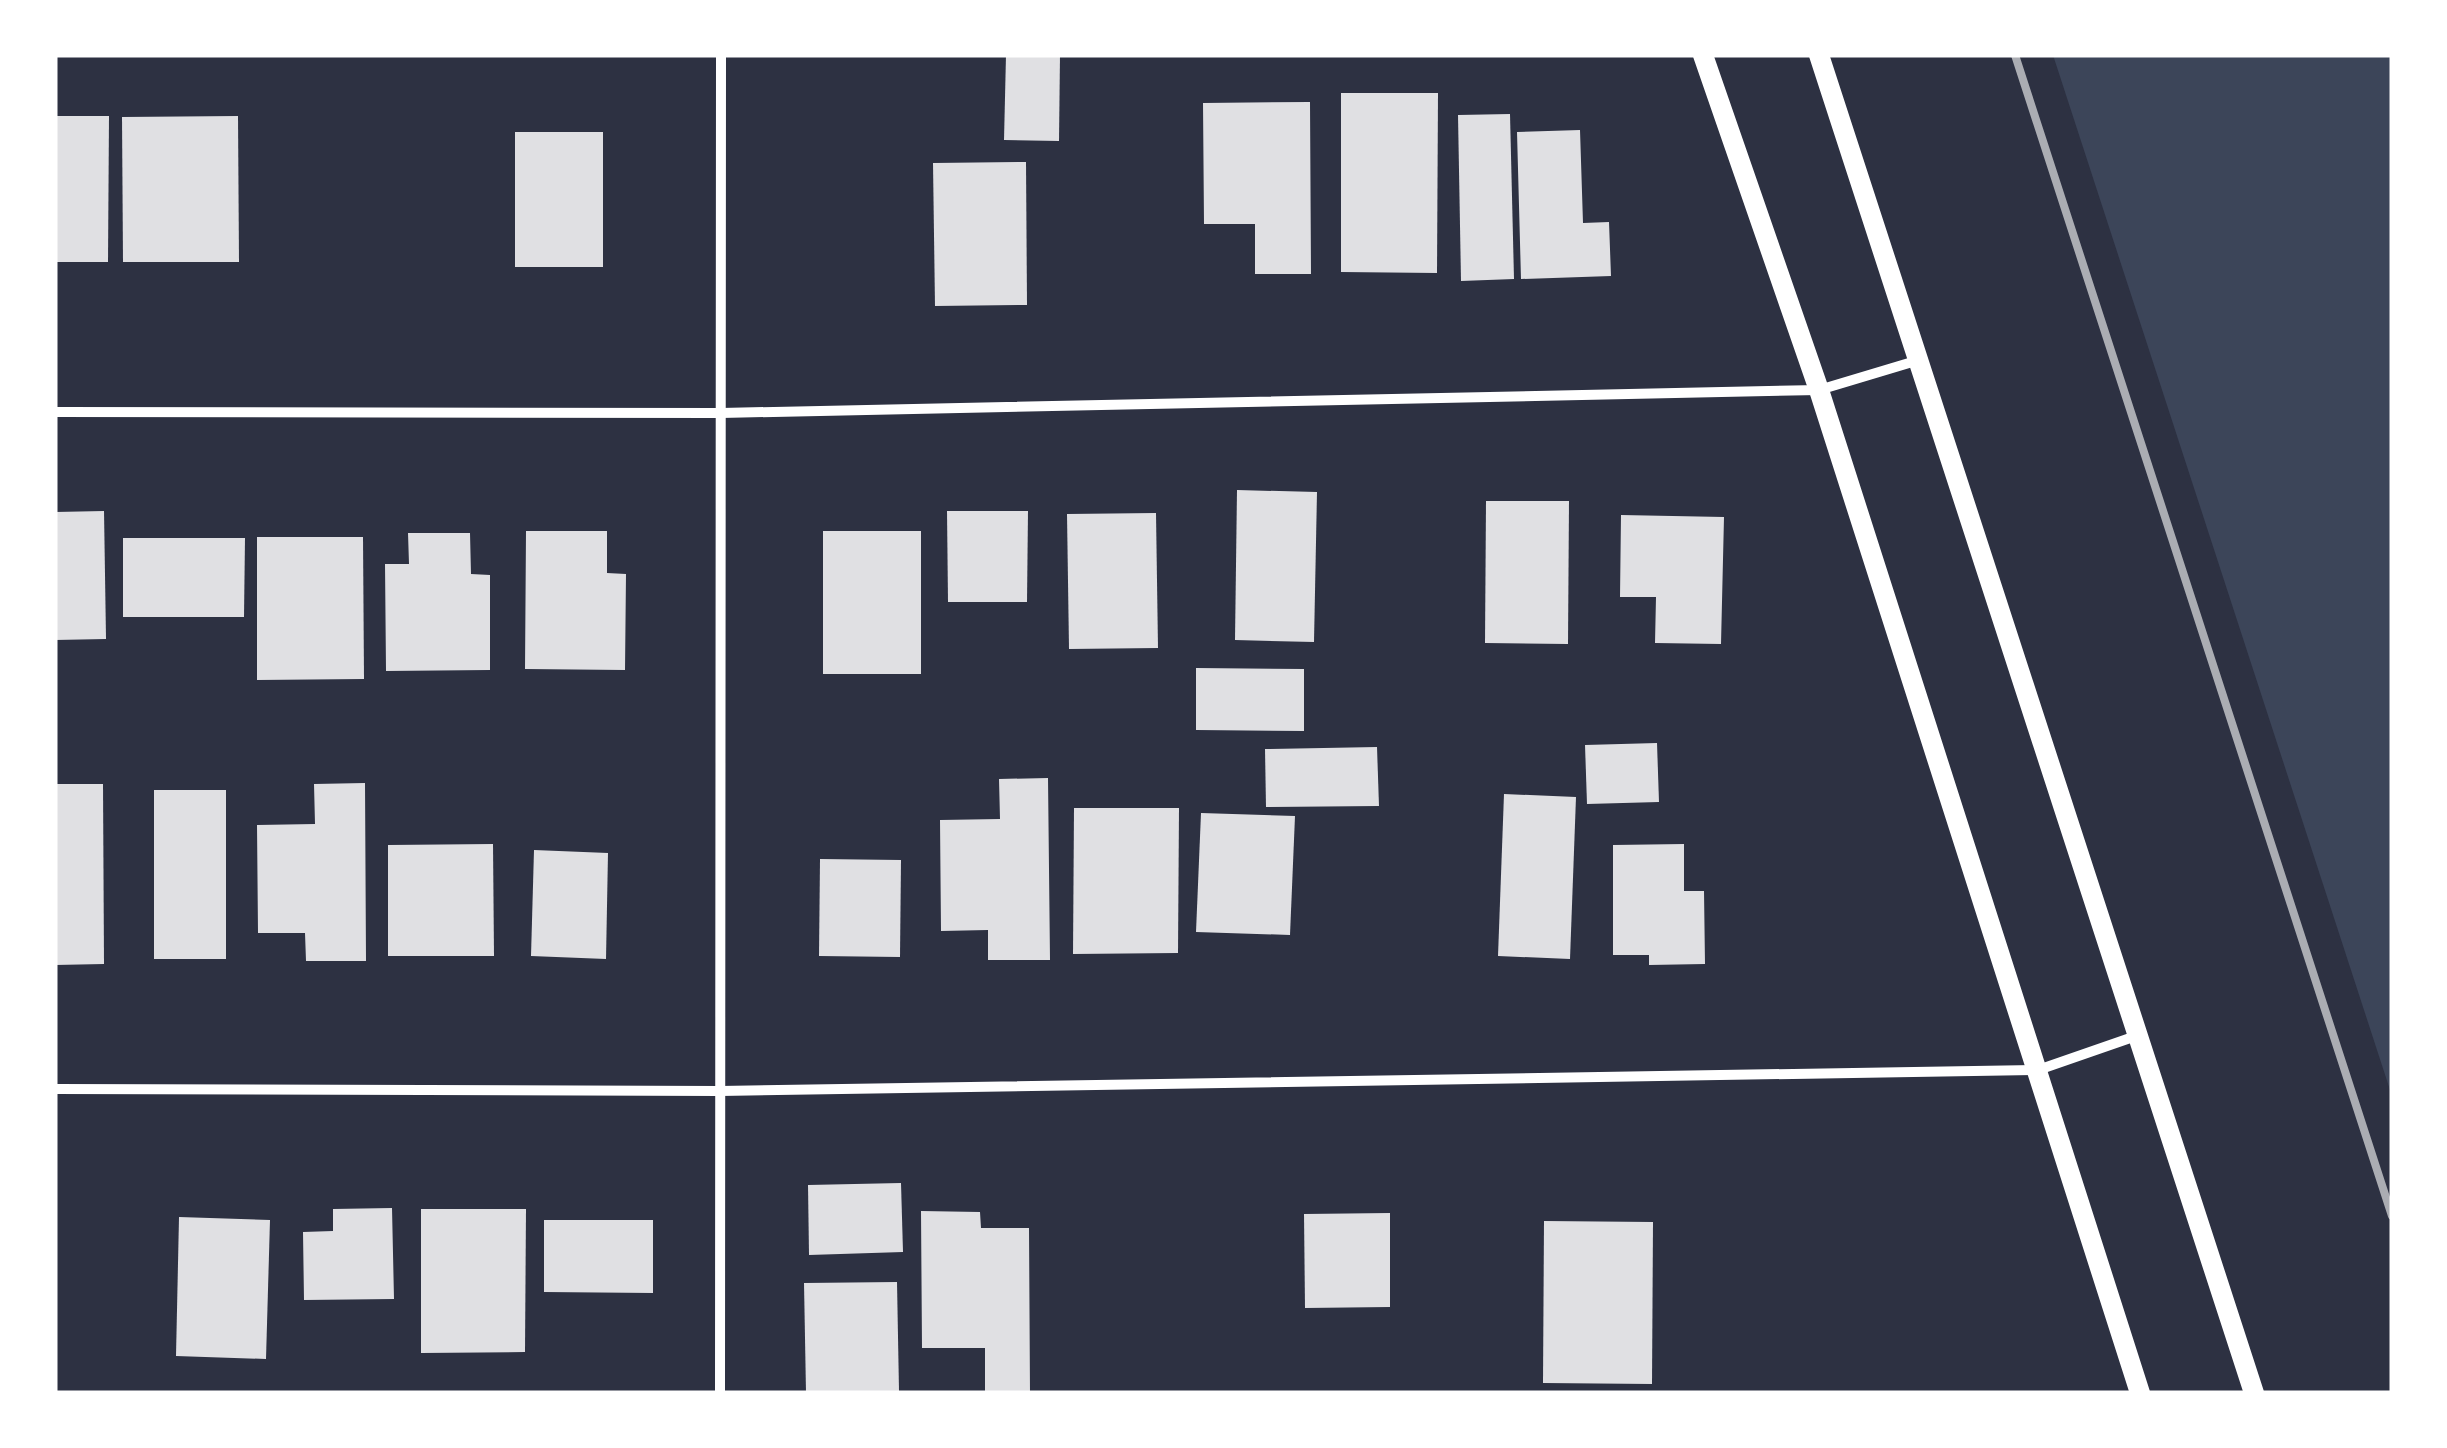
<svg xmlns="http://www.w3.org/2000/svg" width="2447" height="1448" font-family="Karla,sans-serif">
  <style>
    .green { fill: #3c4559 }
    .building { fill: #e0e0e3 }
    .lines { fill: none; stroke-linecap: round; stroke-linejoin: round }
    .minor { stroke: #fff; stroke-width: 10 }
    .secondary { stroke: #fff; stroke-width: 20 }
    .rail { stroke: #abadb3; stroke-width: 8 }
  </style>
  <rect width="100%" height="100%" fill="#2d3142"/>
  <path class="green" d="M 2053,55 L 2392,55 L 2392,1096 Z"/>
  <g class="building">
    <path d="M 1006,55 L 1060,55 L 1059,141 L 1004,140 Z"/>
    <path d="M 1341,93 L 1438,93 L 1437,273 L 1341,272 Z"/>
    <path d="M 1310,102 L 1311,274 L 1255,274 L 1255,224 L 1204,224 L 1203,103 Z"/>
    <path d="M 1510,114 L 1514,279 L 1461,281 L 1458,115 Z"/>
    <path d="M 55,116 L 109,116 L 108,262 L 55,262 Z"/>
    <path d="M 238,116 L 239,262 L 123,262 L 122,117 Z"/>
    <path d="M 1580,130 L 1583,223 L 1609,222 L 1611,276 L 1521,279 L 1517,132 Z"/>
    <rect x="515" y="132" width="88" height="135"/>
    <path d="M 1026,162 L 1027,305 L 935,306 L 933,163 Z"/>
    <path d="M 1237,490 L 1317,492 L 1314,642 L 1235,640 Z"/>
    <path d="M 1486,501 L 1569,501 L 1568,644 L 1485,643 Z"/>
    <path d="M 104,511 L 106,639 L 55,640 L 55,512 Z"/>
    <path d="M 947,511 L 1028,511 L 1027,602 L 948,602 Z"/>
    <path d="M 1156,513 L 1158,648 L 1069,649 L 1067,514 Z"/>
    <path d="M 1621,515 L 1724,517 L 1721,644 L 1655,643 L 1656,597 L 1620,597 Z"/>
    <path d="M 526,531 L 607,531 L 607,573 L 626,574 L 625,670 L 525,669 Z"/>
    <rect x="823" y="531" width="98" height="143"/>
    <path d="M 408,533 L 470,533 L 471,574 L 490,575 L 490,670 L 386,671 L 385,564 L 409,564 Z"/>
    <path d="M 257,537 L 363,537 L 364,679 L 257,680 Z"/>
    <path d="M 123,538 L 245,538 L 244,617 L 123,617 Z"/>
    <path d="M 1196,668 L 1304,669 L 1304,731 L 1196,730 Z"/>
    <path d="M 1657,743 L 1659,802 L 1587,804 L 1585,745 Z"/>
    <path d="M 1377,747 L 1379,806 L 1266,807 L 1265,749 Z"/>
    <path d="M 1048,778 L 1050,960 L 988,960 L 988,930 L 941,931 L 940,820 L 1000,819 L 999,779 Z"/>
    <path d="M 365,783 L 366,961 L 306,961 L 305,933 L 258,933 L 257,825 L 315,824 L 314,784 Z"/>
    <path d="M 56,784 L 103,784 L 104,964 L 55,965 Z"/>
    <rect x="154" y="790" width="72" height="169"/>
    <path d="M 1504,794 L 1576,797 L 1570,959 L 1498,956 Z"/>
    <path d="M 1074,808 L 1179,808 L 1178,953 L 1073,954 Z"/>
    <path d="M 1201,813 L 1295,816 L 1290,935 L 1196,932 Z"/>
    <path d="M 493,844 L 494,956 L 388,956 L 388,845 Z"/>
    <path d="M 1684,844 L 1684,891 L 1704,891 L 1705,964 L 1649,965 L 1649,955 L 1613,955 L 1613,845 Z"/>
    <path d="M 534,850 L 608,853 L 606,959 L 531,956 Z"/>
    <path d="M 820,859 L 901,860 L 900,957 L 819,956 Z"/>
    <path d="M 901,1183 L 903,1252 L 809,1255 L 808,1185 Z"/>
    <path d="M 392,1208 L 394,1299 L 304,1300 L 303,1232 L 333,1231 L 333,1209 Z"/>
    <path d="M 421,1209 L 526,1209 L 525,1352 L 421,1353 Z"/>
    <path d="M 921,1211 L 980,1212 L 981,1228 L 1029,1228 L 1030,1393 L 985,1393 L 985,1348 L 922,1348 Z"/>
    <path d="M 1390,1213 L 1390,1307 L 1305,1308 L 1304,1214 Z"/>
    <path d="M 179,1217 L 270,1220 L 266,1359 L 176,1356 Z"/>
    <path d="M 544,1220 L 653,1220 L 653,1293 L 544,1292 Z"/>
    <path d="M 1544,1221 L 1653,1222 L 1652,1384 L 1543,1383 Z"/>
    <path d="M 897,1282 L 899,1391 L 806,1393 L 804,1283 Z"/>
  </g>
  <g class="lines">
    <g class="minor">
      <path d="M 55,412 L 721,413 L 1819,390 L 1919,360"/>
      <path d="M 55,1089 L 720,1091 L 2038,1070 L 2136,1036"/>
      <path d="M 720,1393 L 721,55"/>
    </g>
    <g class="secondary">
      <path d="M 1703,55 L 1819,390 L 2140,1393"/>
      <path d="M 1819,55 L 2254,1393"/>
    </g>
    <path class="rail" d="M 2015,55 L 2392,1216"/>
  </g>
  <rect width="2447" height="1448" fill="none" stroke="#ffffff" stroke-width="115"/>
</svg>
